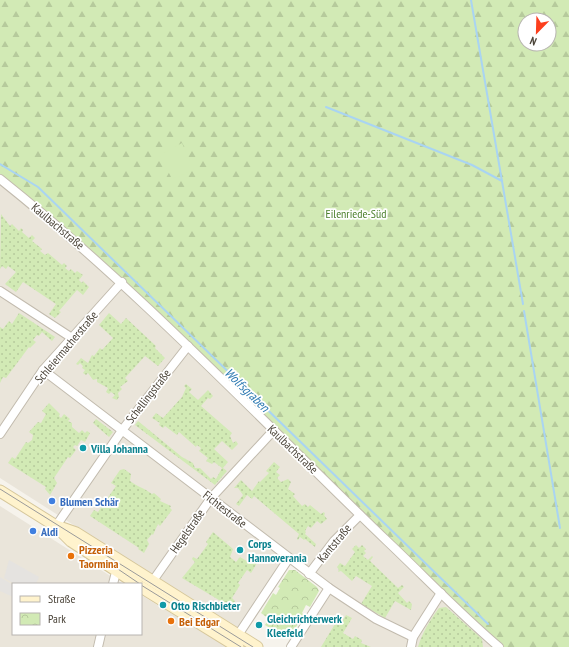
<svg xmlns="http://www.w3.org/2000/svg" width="569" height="647" font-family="'PT Sans Narrow',sans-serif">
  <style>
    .residential { fill: #eae5da }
    .grass { fill: url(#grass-dots) }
    .forest { fill: url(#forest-firs); fill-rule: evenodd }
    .park { fill: url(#park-crowns) }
    .pitch { fill: #d2eab5 }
    .parking { fill: #e5e3e0 }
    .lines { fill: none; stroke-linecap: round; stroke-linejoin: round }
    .stream { stroke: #a9d4f2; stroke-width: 2 }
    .street-casing { stroke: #c2bbae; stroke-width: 10 }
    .secondary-casing { stroke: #d6c79b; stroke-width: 13 }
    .street { stroke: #fff; stroke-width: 8 }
    .secondary { stroke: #fff3cd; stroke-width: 11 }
    .tram { stroke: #9a9a9a; stroke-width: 1 }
    .culture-dot { fill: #0f9aa8; stroke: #fff; stroke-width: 1.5 }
    .shop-dot { fill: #3f7fe0; stroke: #fff; stroke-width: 1.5 }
    .food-dot { fill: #e8710a; stroke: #fff; stroke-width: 1.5 }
    .labels { text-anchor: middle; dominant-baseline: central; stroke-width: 3.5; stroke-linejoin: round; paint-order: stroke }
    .park-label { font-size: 12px; fill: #4a7f2a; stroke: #fff }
    .street-label { font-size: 12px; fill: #4b4439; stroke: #fff }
    .culture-label { font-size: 12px; font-weight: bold; fill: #0d838f; stroke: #fff; text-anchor: start }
    .shop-label { font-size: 12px; font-weight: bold; fill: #366cbe; stroke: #fff; text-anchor: start }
    .food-label { font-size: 12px; font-weight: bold; fill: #c56008; stroke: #fff; text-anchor: start }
    .water-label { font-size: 13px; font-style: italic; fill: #2e7ab2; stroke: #fff }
  </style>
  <defs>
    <pattern id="grass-dots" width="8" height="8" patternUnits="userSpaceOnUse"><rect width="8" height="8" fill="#d2eab5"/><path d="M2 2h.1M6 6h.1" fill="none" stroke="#b6ca9c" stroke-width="1.8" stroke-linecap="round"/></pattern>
    <pattern id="forest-firs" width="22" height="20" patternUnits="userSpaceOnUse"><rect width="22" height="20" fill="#d2eab5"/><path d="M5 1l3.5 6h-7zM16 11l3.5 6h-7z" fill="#b6ca9c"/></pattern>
    <pattern id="park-crowns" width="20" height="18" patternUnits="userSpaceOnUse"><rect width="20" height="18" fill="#d2eab5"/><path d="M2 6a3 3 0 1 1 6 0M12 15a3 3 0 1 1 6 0" fill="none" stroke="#b6ca9c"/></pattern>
  </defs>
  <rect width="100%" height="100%" fill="#f6f3ec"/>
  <g class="residential">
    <path d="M 0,179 L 58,225 L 493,642 L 491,647 L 292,647 L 328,588 L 289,559 L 241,632 L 0,478 Z"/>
    <path d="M 0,506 L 123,584 L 13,584 L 13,634 L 141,634 L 141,595 L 227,647 L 0,647 Z"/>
  </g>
  <g class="grass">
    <path d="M 1,214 L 10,226 L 12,224 L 19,231 L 21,228 L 23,230 L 22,232 L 29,238 L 32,235 L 35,238 L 32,241 L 42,249 L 40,251 L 45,255 L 48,253 L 62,265 L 64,263 L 67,266 L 65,268 L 69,271 L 71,269 L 75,273 L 77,271 L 83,275 L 79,280 L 82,283 L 83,281 L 89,287 L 83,295 L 77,290 L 59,311 L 61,312 L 55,318 L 49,314 L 56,304 L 23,282 L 16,292 L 5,284 L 16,272 L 8,266 L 6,269 L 2,266 L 0,269 Z"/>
    <path d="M 19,313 L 55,337 L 52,341 L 42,332 L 39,336 L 37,335 L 33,340 L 36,342 L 30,348 L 29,347 L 6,378 L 3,377 L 0,383 L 0,327 L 3,329 L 9,321 L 12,324 Z"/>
    <path d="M 109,313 L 121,324 L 126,318 L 156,346 L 155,348 L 165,358 L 158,366 L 145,356 L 125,378 L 128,381 L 120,387 L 122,389 L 118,393 L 119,397 L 117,400 L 112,398 L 115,395 L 111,392 L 109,394 L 106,392 L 108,388 L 97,382 L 97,379 L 93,380 L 88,373 L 86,375 L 83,373 L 85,370 L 82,368 L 83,366 L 80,363 L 78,365 L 76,364 L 81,358 L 88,363 L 92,355 L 94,356 L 100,348 L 102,350 L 113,338 L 99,325 Z"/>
    <path d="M 186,384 L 192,389 L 189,392 L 198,400 L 208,390 L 213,396 L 210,399 L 208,398 L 201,406 L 232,433 L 230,436 L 233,443 L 236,441 L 238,444 L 232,450 L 222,441 L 214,449 L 228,462 L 223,468 L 227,471 L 215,485 L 135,425 L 138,421 L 182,457 L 193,463 L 195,468 L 200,468 L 211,479 L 213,477 L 216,479 L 222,468 L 214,462 L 212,464 L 206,461 L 208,458 L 199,451 L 201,448 L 197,445 L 196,447 L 179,432 L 177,435 L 165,426 L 163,428 L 159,425 L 160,423 L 152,418 L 156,413 L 163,418 L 182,397 L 186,388 L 184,386 Z"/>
    <path d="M 49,403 L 60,414 L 59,416 L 61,418 L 64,414 L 70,419 L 68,421 L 72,423 L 72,427 L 79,433 L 82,430 L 85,433 L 87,431 L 90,433 L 85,442 L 81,440 L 77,446 L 75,445 L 73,447 L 76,450 L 70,458 L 68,457 L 54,478 L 57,483 L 50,495 L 45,489 L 46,487 L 8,463 L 12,457 L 15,459 L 26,442 L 28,443 L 32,440 L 33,435 L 29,432 L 38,422 L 41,423 L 46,414 L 42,411 Z"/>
    <path d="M 96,419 L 113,432 L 109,437 L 93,423 Z"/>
    <path d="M 274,462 L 280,467 L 276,472 L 280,475 L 277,478 L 281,482 L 288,479 L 291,482 L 288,489 L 295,494 L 293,496 L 302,506 L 305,504 L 308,507 L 310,505 L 321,514 L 324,512 L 325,514 L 324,515 L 327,519 L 321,524 L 317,521 L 311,528 L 308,526 L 305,531 L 306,532 L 305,534 L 316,544 L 315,547 L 305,539 L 304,540 L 300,537 L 298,540 L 297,539 L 299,534 L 254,496 L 252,499 L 247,495 L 239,506 L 236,504 L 243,495 L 238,488 L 234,488 L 241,480 L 252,491 L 259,481 L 260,482 L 269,473 L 266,471 Z"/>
    <path d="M 124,469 L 131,474 L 130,481 C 138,487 144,488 152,494 L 154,493 L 161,499 L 160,501 L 171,506 L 170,508 L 172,510 L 160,526 L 158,524 L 153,535 L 152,534 L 147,540 L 149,544 L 144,553 L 138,549 L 139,548 L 90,516 L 94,510 L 98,512 L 116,486 L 111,483 L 120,470 Z"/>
    <path d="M 213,532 L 233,549 L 230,557 L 236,562 L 240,557 L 250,563 L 253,559 L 257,563 L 251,573 L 247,570 L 238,583 L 240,585 L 232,598 L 235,601 L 232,606 L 229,606 L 182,578 L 195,562 L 192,559 L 193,557 L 197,559 L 208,544 L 206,542 Z"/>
    <path d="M 356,545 L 359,548 L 362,545 L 366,549 L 364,551 L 366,553 L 363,556 L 368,560 L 372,556 L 373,557 L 370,561 L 398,588 L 402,585 L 404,587 L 398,593 L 407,603 L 409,601 L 412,604 L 411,610 L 395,601 L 385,618 L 361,604 L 372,586 L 356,576 L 352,581 L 341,571 L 338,572 L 339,570 L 337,567 L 340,563 L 345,566 L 355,552 L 352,549 Z"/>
    <path d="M 446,607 L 482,639 L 483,647 L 418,647 C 422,633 430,620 439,608 Z"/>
    <path d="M 346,615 L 352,618 L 343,633 L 353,639 L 355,636 L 362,640 L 361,643 L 371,647 L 321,647 L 335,624 L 331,621 L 332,619 L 341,623 Z"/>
  </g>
  <path class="forest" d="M 0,0 L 569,0 L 569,647 L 499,647 L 122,282 L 0,179 ZM 525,20 L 549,20 L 549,44 L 525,44 Z"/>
  <path class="park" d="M 289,570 L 295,570 L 317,587 L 319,591 L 310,607 L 306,605 L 302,613 L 304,615 L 288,639 L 265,625 L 269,619 L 261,613 L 273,593 L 276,595 L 280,588 L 278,587 Z"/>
  <path class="pitch" d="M 182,143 L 194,170 L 172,179 L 160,155 Z"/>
  <g class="parking">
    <path d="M 9,560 L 39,577 L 36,584 L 15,584 L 4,578 Z"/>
    <path d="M 0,577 L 13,585 L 13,597 L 0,591 Z"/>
  </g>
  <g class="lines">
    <g class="stream">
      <path d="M 471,0 L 523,304"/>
      <path d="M 326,107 L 472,165 L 502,181"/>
      <path d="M 0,164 L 38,187 L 488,624"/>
      <path d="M 524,311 L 560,528"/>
    </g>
    <g class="street-casing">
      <g id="street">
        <path d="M 0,179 C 138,289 259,418 387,541 C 424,576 460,614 499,647"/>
        <path d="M 0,291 L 72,338"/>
        <path d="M 43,370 L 329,588 L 376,619 L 413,637"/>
        <path d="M 0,434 L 43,370 L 122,282"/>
        <path d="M 56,526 L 123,429 L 188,346"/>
        <path d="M 309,574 L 334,541 L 360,515"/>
        <path d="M 152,582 L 211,498 L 274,430"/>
        <path d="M 113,584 L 115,576 L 121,567"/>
        <path d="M 238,635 L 289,558"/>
        <path d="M 98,647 L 101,634"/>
        <path d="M 291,647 L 329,588"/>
        <path d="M 411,647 L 413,637 L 441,593"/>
      </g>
    </g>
    <g class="secondary-casing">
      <g id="secondary">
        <path d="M 0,491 L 56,526 L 71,541 L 137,584"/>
        <path d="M 56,526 L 76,533 L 257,647"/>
        <path d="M 141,587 L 238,647"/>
      </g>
    </g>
    <use href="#street" class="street"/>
    <use href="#secondary" class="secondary"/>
    <g class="tram">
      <path d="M 0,489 L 253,647"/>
      <path d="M 109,563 L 140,584"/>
      <path d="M 141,585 L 241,647"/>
    </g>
  </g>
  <g class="culture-dot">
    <circle cx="83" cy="448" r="4"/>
    <circle cx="240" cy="550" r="4"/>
    <circle cx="163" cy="605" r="4"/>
    <circle cx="259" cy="625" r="4"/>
  </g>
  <g class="shop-dot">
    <circle cx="52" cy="501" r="4"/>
    <circle cx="33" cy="531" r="4"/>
  </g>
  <g class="food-dot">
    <circle cx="71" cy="556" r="4"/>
    <circle cx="171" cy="621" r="4"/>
  </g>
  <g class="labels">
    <g class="park-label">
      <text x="356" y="213">Eilenriede-Süd</text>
    </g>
    <g class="street-label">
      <text transform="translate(58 226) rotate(40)">Kaulbachstraße</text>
      <text transform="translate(66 347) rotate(-50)">Schleiermacherstraße</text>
      <text transform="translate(148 396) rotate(-52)">Schellingstraße</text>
      <text transform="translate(293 449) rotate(44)">Kaulbachstraße</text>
      <text transform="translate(225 509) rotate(38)">Fichtestraße</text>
      <text transform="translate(187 531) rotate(-55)">Hegelstraße</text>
      <text transform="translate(334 543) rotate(-50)">Kantstraße</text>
    </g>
    <g class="culture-label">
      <text x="91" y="448">Villa Johanna</text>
      <text x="248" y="543">Corps<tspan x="248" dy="14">Hannoverania</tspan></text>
      <text x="171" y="605">Otto Rischbieter</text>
      <text x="267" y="618">Gleichrichterwerk<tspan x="267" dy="14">Kleefeld</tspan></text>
    </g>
    <g class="shop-label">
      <text x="60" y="501">Blumen Schär</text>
      <text x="41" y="531">Aldi</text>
    </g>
    <g class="food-label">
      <text x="79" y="549">Pizzeria<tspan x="79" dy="14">Taormina</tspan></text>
      <text x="179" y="621">Bei Edgar</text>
    </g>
    <g class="water-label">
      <text transform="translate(247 390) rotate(44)">Wolfsgraben</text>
    </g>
  </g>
  <rect x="12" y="583" width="130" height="52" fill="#ffffff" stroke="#b7b4b0"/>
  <rect x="20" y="596" width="20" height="6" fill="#fff3cd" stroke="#b7b4b0"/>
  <text x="48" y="603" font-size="12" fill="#4b4439">Straße</text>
  <rect x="20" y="613" width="20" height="12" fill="url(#park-crowns)" stroke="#b7b4b0"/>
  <text x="48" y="623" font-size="12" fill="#4b4439">Park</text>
  <g transform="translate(537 32) rotate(203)"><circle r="19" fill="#ffffff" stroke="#b7b4b0"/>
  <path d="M0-3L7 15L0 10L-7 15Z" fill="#fc3f1d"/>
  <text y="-6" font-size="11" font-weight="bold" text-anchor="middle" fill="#4b4439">N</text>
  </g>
</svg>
